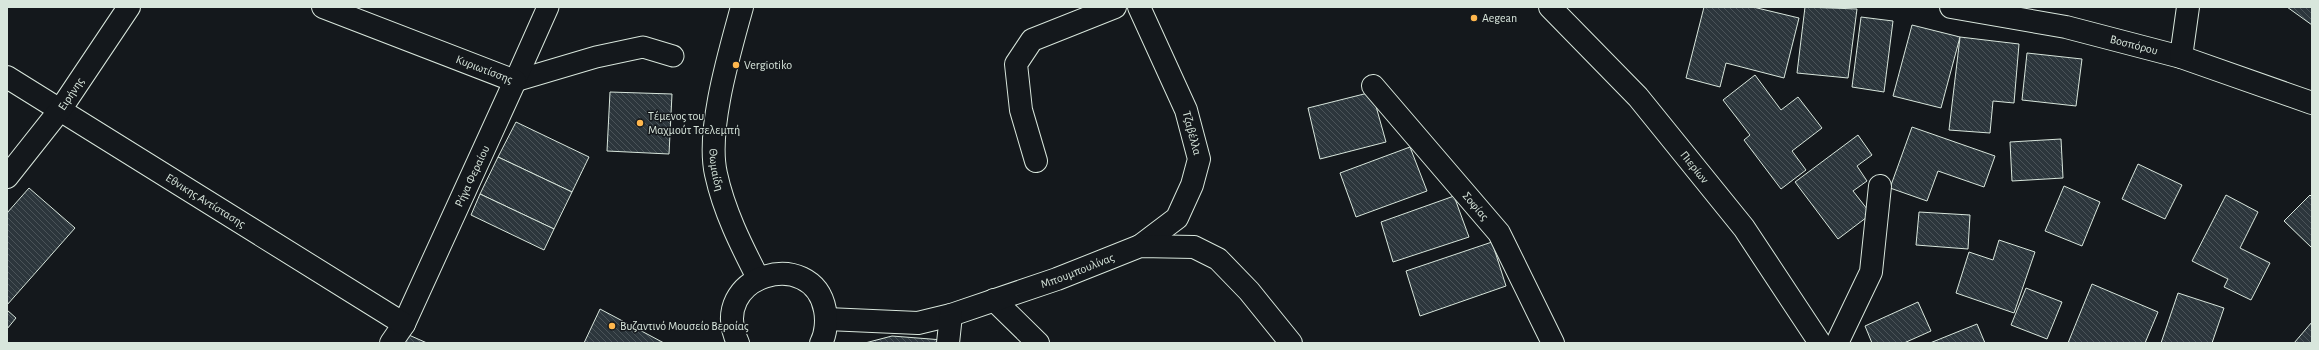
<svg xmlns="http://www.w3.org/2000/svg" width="2319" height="350" font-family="'Alegreya Sans',sans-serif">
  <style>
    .building { fill: url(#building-back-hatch); stroke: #d8e6dc }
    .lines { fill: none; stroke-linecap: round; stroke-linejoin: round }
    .pedestrian-casing { stroke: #d8e6dc; stroke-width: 23 }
    .minor-casing { stroke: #d8e6dc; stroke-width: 24 }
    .tertiary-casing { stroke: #d8e6dc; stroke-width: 24 }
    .primary-casing { stroke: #d8e6dc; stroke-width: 24 }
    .pedestrian { stroke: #14181c; stroke-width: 21 }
    .minor { stroke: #14181c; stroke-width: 22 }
    .tertiary { stroke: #14181c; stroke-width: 22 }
    .primary { stroke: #14181c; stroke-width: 22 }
    .poi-dot { fill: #ffb74d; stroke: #14181c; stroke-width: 1.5 }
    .labels { text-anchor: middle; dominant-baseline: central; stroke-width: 3; stroke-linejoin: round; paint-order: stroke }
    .poi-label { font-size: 12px; fill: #d8e6dc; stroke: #14181c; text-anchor: start }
    .street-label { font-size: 12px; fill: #d8e6dc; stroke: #14181c }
  </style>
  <defs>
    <pattern id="building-back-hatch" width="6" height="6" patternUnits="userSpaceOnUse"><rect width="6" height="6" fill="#2c363c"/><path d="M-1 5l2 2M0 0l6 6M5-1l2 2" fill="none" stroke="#4a5358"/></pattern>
  </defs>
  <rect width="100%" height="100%" fill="#14181c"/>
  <g class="building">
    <path d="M 1704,7 L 1753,7 L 1799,18 L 1784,78 L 1726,63 L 1720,87 L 1686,78 Z"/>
    <path d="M 1805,7 L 1857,9 L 1848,78 L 1797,73 Z"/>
    <path d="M 2287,7 L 2312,7 L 2312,25 Z"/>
    <path d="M 1861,17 L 1893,21 L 1884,92 L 1852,87 Z"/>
    <path d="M 1912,25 L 1960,37 L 1941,108 L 1893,96 Z"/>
    <path d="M 1960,37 L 2019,44 L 2014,103 L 1993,101 L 1990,133 L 1949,130 Z"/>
    <path d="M 2027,53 L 2082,59 L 2076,106 L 2022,100 Z"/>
    <path d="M 1755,75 L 1781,110 L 1798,97 L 1822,128 L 1792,151 L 1806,170 L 1781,189 L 1744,140 L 1750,135 L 1723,100 Z"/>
    <path d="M 610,92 L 672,94 L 669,154 L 607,151 Z"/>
    <path d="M 1372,92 L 1386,142 L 1320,159 L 1308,108 Z"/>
    <path d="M 516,122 L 589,157 L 572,192 L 498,157 Z"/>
    <path d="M 1912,127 L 1995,156 L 1984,187 L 1938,171 L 1927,201 L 1890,188 Z"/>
    <path d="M 1858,135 L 1872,155 L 1857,166 L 1867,181 L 1853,191 L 1871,214 L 1838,239 L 1795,182 Z"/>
    <path d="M 2061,139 L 2063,178 L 2012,181 L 2010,142 Z"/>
    <path d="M 1410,147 L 1427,191 L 1356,217 L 1340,173 Z"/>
    <path d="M 498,157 L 572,192 L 554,229 L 480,194 Z"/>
    <path d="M 2138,164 L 2182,185 L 2165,219 L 2122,199 Z"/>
    <path d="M 2064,186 L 2100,202 L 2082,246 L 2045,231 Z"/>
    <path d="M 29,188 L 75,228 L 7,305 L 7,213 Z"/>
    <path d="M 480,194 L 554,229 L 544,250 L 471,215 Z"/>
    <path d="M 2226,195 L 2258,212 L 2240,248 L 2270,263 L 2251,300 L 2224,287 L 2228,279 L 2192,261 Z"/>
    <path d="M 2310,195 L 2312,197 L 2312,248 L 2284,221 Z"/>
    <path d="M 1454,196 L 1469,237 L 1393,262 L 1381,222 Z"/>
    <path d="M 1919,212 L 1970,215 L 1968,249 L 1916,245 Z"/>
    <path d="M 1999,240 L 2035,252 L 2014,313 L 1956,293 L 1969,252 L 1993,260 Z"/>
    <path d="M 1492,242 L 1506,286 L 1420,316 L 1406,271 Z"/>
    <path d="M 2092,284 L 2158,312 L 2145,343 L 2068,343 Z"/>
    <path d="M 2026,288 L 2062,302 L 2047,339 L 2011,325 Z"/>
    <path d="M 2178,293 L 2224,308 L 2212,343 L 2161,343 Z"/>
    <path d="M 1918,302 L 1931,331 L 1904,343 L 1872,343 L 1865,326 Z"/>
    <path d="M 600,309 L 664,343 L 584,343 Z"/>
    <path d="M 7,310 L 16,318 L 7,329 Z"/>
    <path d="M 2312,322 L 2312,343 L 2294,343 Z"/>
    <path d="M 1977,324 L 1985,343 L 1930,343 Z"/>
    <path d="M 402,332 L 427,343 L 398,343 Z"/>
    <path d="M 892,336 L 943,340 L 942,343 L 865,343 Z"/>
  </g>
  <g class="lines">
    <g class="pedestrian-casing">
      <g id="pedestrian">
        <path d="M 515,81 L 596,57 L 643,47 L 673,56"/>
        <path d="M 515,81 L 548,7"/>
      </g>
    </g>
    <g class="minor-casing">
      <g id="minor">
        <path id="s1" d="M 323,7 L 515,81 L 404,324 L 391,343"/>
        <path id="s2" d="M 1139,7 L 1186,110 L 1199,159 L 1192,185 L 1177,218 L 1140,246"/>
        <path id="s3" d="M 1951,7 L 2066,27 L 2181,57 L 2312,103"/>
        <path d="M 2181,57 L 2188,7"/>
        <path id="s4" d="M 7,77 L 404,324"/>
        <path id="s5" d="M 1373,86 L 1499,233 L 1553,343"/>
        <path d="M 1036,161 L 1021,110 L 1016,64 L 1032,40 L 1115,7"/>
        <path id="s6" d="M 7,177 L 60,110 L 129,7"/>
        <path d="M 994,300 L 1038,343"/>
        <path id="s7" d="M 827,319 L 918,323 L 951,315 L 1057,279 L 1140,246 L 1194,247 L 1218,259 L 1249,291 L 1291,343"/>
        <path d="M 948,343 L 951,315"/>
        <path d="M 1837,343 L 1871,272 L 1880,186"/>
      </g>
    </g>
    <g class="tertiary-casing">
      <g id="tertiary">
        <path id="s8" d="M 742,7 C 730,51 706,130 716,174 C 724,211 741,245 758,278"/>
        <path d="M 738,343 C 706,275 813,245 825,310 C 827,320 826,334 821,343"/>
      </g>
    </g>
    <g class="primary-casing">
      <g id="primary">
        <path id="s9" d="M 1550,7 L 1638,97 L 1744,228 L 1820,343"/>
      </g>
    </g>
    <use href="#pedestrian" class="pedestrian"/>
    <use href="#minor" class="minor"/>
    <use href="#tertiary" class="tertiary"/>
    <use href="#primary" class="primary"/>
  </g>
  <g class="poi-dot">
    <circle cx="1474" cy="18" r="4"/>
    <circle cx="736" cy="65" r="4"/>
    <circle cx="640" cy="123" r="4"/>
    <circle cx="612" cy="326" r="4"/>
  </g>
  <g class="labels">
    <g class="poi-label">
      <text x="1482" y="18">Aegean</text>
      <text x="744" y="65">Vergiotiko</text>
      <text x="648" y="116">Τέμενος του<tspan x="648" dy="14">Μαχμούτ Τσελεμπή</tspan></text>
      <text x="620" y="326">Βυζαντινό Μουσείο Βεροίας</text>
    </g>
    <g class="street-label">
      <text stroke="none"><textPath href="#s3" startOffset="187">Βοσπόρου</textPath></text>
      <text stroke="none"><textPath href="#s1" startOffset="173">Κυριωτίσσης</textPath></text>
      <text stroke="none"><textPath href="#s6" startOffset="105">Ειρήνης</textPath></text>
      <text stroke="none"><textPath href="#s2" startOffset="137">Τζαβέλλα</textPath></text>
      <text stroke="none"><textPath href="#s9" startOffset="216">Πιερίων</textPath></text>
      <text stroke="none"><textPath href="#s8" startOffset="166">Θωμαίδη</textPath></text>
      <text transform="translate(472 176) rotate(-65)">Ρήγα Φεραίου</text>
      <text stroke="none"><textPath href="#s4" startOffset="234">Εθνικης Αντίστασης</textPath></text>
      <text stroke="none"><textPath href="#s5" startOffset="158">Σοφίας</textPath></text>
      <text stroke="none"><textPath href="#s7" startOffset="259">Μπουμπουλίνας</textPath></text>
    </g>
  </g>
  <rect width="2319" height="350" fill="none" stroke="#d8e6dc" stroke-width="16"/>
</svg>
